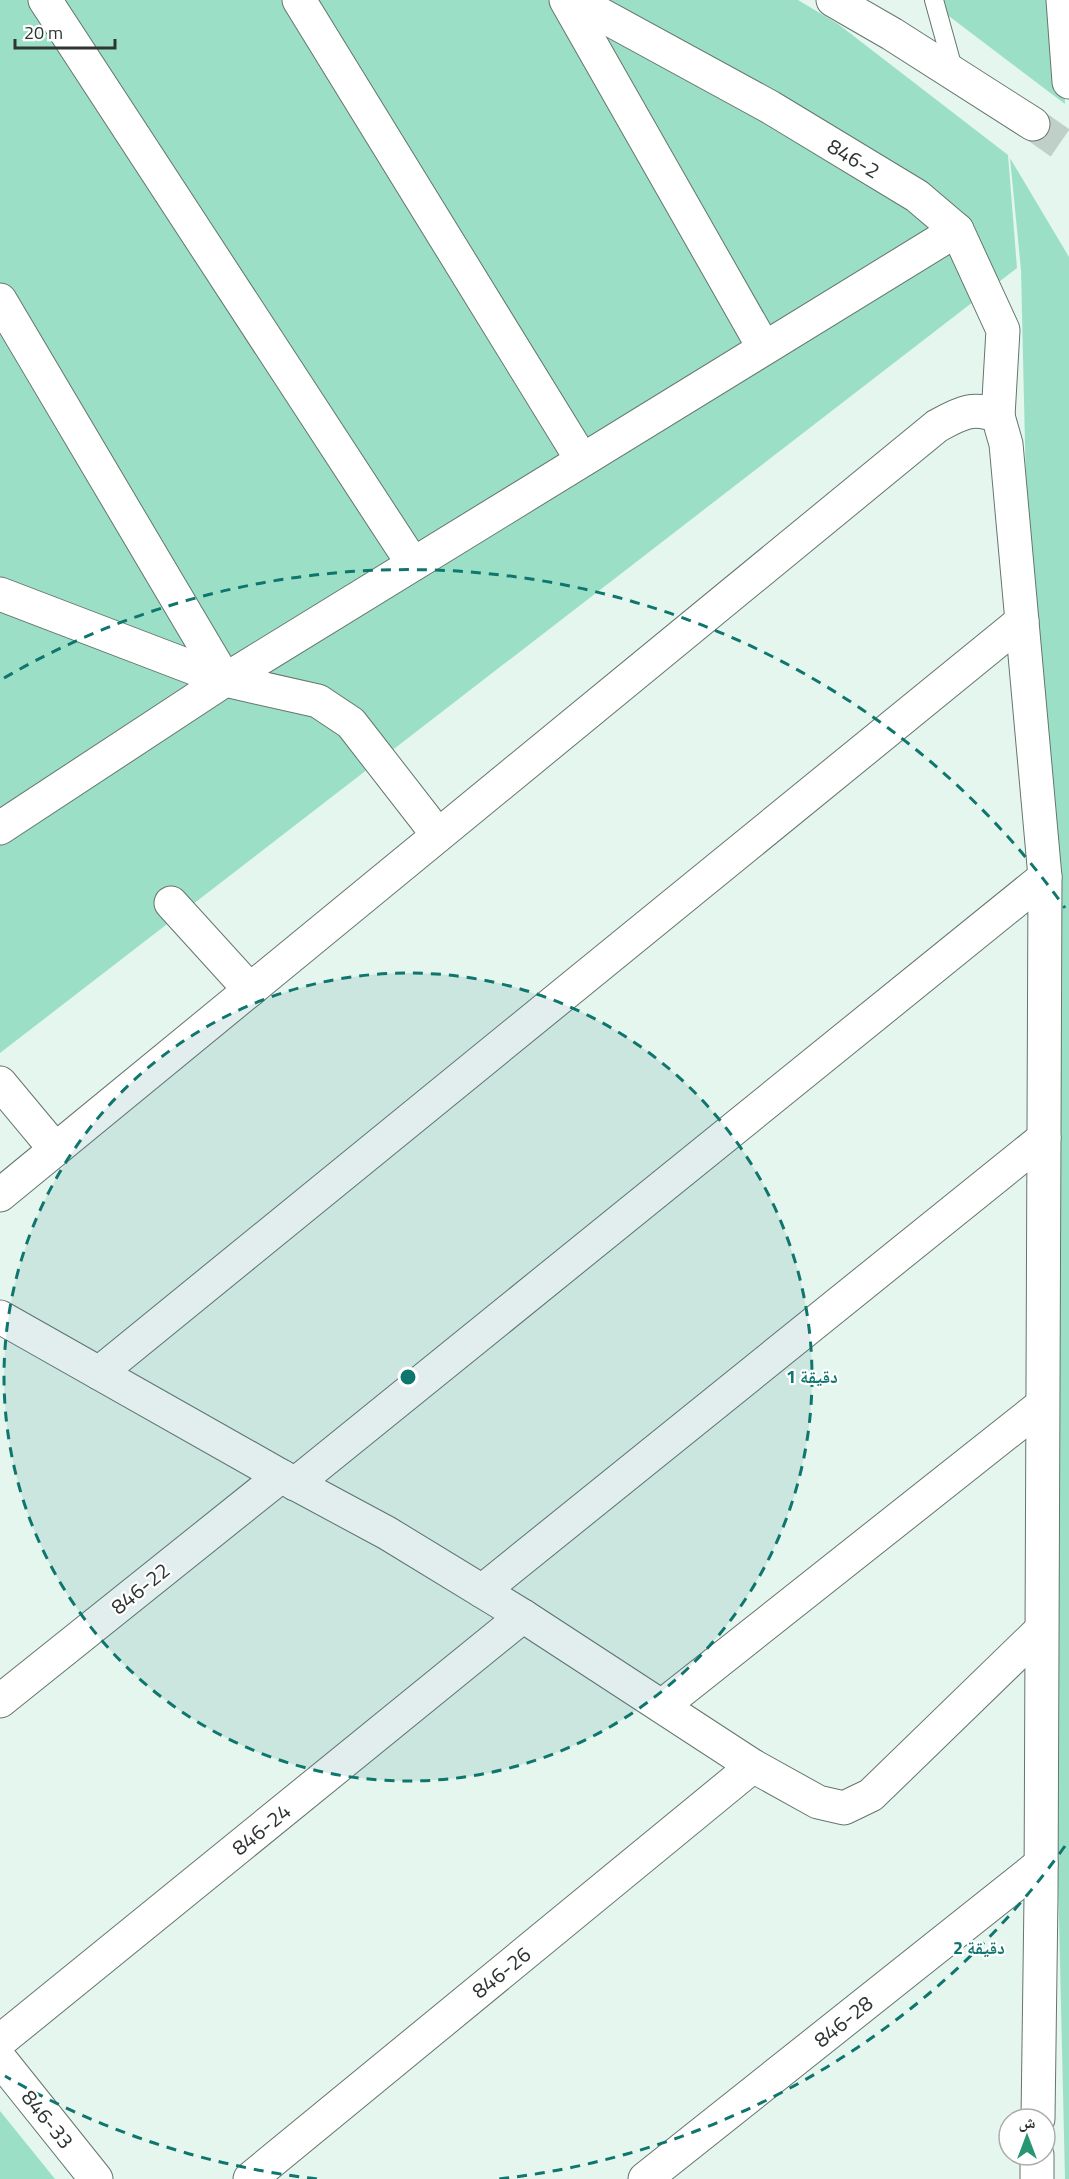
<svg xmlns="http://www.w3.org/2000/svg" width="1069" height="2179" font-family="'Titillium Web','Noto Naskh Arabic',sans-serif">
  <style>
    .green { fill: #9be0c6 }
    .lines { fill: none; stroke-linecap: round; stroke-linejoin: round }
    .highway-tunnel { stroke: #c0cfc8; stroke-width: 33; stroke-dasharray: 33 16; stroke-linecap: butt }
    .lane-casing { stroke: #65756e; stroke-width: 20 }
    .street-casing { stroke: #65756e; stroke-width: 35 }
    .highway-casing { stroke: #65756e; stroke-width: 35 }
    .lane { stroke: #fff; stroke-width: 18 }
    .street { stroke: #fff; stroke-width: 33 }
    .highway { stroke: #fff; stroke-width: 33 }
    .ring { fill: none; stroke: #0f766e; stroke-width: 3; stroke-dasharray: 10 8 }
    .labels { text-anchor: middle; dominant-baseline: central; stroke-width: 4.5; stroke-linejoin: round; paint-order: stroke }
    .street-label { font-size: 21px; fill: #2e3532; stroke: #fff }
    .centre { fill: #0f766e; stroke: #fff; stroke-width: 3 }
    .ring-label { font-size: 18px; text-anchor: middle; font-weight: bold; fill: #0f766e; stroke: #fff; stroke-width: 4.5; stroke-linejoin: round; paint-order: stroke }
  </style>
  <rect width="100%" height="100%" fill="#e4f6ee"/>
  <g class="green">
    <path d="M 0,0 L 798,0 L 838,24 L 1008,155 L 1017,268 L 0,1053 Z"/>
    <path d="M 927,0 L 1061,0 L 1065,104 L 929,1 Z"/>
    <path d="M 1010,158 L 1069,257 L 1069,2179 L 1065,2179 L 1021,270 Z"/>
    <path d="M 0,2111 L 55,2179 L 0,2179 Z"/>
  </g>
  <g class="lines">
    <path class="highway-tunnel" d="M 1033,124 L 1069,149"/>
    <g class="lane-casing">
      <path id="lane" d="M 934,0 L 954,72"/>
    </g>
    <g class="street-casing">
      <g id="street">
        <path d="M 45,0 L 413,564"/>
        <path d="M 299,0 L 582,460"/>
        <path d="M 566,0 L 764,348"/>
        <path d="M 574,0 L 770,107 L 917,196 L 957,230 L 1003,330 L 998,416"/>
        <path d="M 0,300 L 225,680"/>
        <path d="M 0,594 L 225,680 L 318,701 L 351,723 L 438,835"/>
        <path d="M 0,828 L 225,680 L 957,230"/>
        <path d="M 171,903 L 250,990"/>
        <path d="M 0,1083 L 55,1149"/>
        <path d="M 0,1195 L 937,426 C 961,413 972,406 998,416 L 1006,444 L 1045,877 L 1041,1897 L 1038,2119"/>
        <path d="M 0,1317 L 281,1476 L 387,1533 L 523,1616 L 753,1766 L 818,1802 L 844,1808 L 871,1795 L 1041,1630"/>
        <path d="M 99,1373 L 1022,621"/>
        <path d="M 295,1484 L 1045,877"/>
        <path d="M 482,1591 L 1044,1138"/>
        <path d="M 0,1701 L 281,1476"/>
        <path d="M 662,1706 L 1042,1405"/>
        <path d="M 0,2041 L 523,1616"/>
        <path d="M 0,2059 L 96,2179"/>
        <path d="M 250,2179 L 753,1766"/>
        <path d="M 645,2179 L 1041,1864"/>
        <path d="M 1037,2179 L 1037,2155"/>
      </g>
    </g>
    <g class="highway-casing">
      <g id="highway">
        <path d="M 833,0 L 892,34 L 1033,124"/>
        <path d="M 1063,0 L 1069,82"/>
      </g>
    </g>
    <use href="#lane" class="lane"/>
    <use href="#street" class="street"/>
    <use href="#highway" class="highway"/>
  </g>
  <circle cx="408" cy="1377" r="404" fill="#0f766e" fill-opacity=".12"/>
  <g class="ring">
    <circle cx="408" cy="1377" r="404"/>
    <path d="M1065 1846A807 807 0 0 1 499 2179M317 2179A807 807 0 0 1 5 2076M4 678A807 807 0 0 1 1065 908"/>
  </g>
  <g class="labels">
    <g class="street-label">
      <text transform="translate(854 158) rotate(31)">846-2</text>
      <text transform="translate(140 1588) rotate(-39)">846-22</text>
      <text transform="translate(261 1829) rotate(-39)">846-24</text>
      <text transform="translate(501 1972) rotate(-39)">846-26</text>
      <text transform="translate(843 2021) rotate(-39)">846-28</text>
      <text transform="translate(48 2119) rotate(51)">846-33</text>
    </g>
  </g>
  <circle cx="408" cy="1377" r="9" class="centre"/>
  <g class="ring-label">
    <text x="812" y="1383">1 دقيقة</text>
    <text x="979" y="1954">2 دقيقة</text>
  </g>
  <g transform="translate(1027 2137)"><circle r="28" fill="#ffffff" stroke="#abaead" stroke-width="1.5"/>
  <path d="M0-4.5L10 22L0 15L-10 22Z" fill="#289574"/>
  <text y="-9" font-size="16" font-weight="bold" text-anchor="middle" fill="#2e3532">ش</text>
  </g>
  <path d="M15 39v9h100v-9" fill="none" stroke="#2e3532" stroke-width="3"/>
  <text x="24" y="39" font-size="18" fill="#2e3532" stroke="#ffffff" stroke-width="4.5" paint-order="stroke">20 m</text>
</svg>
